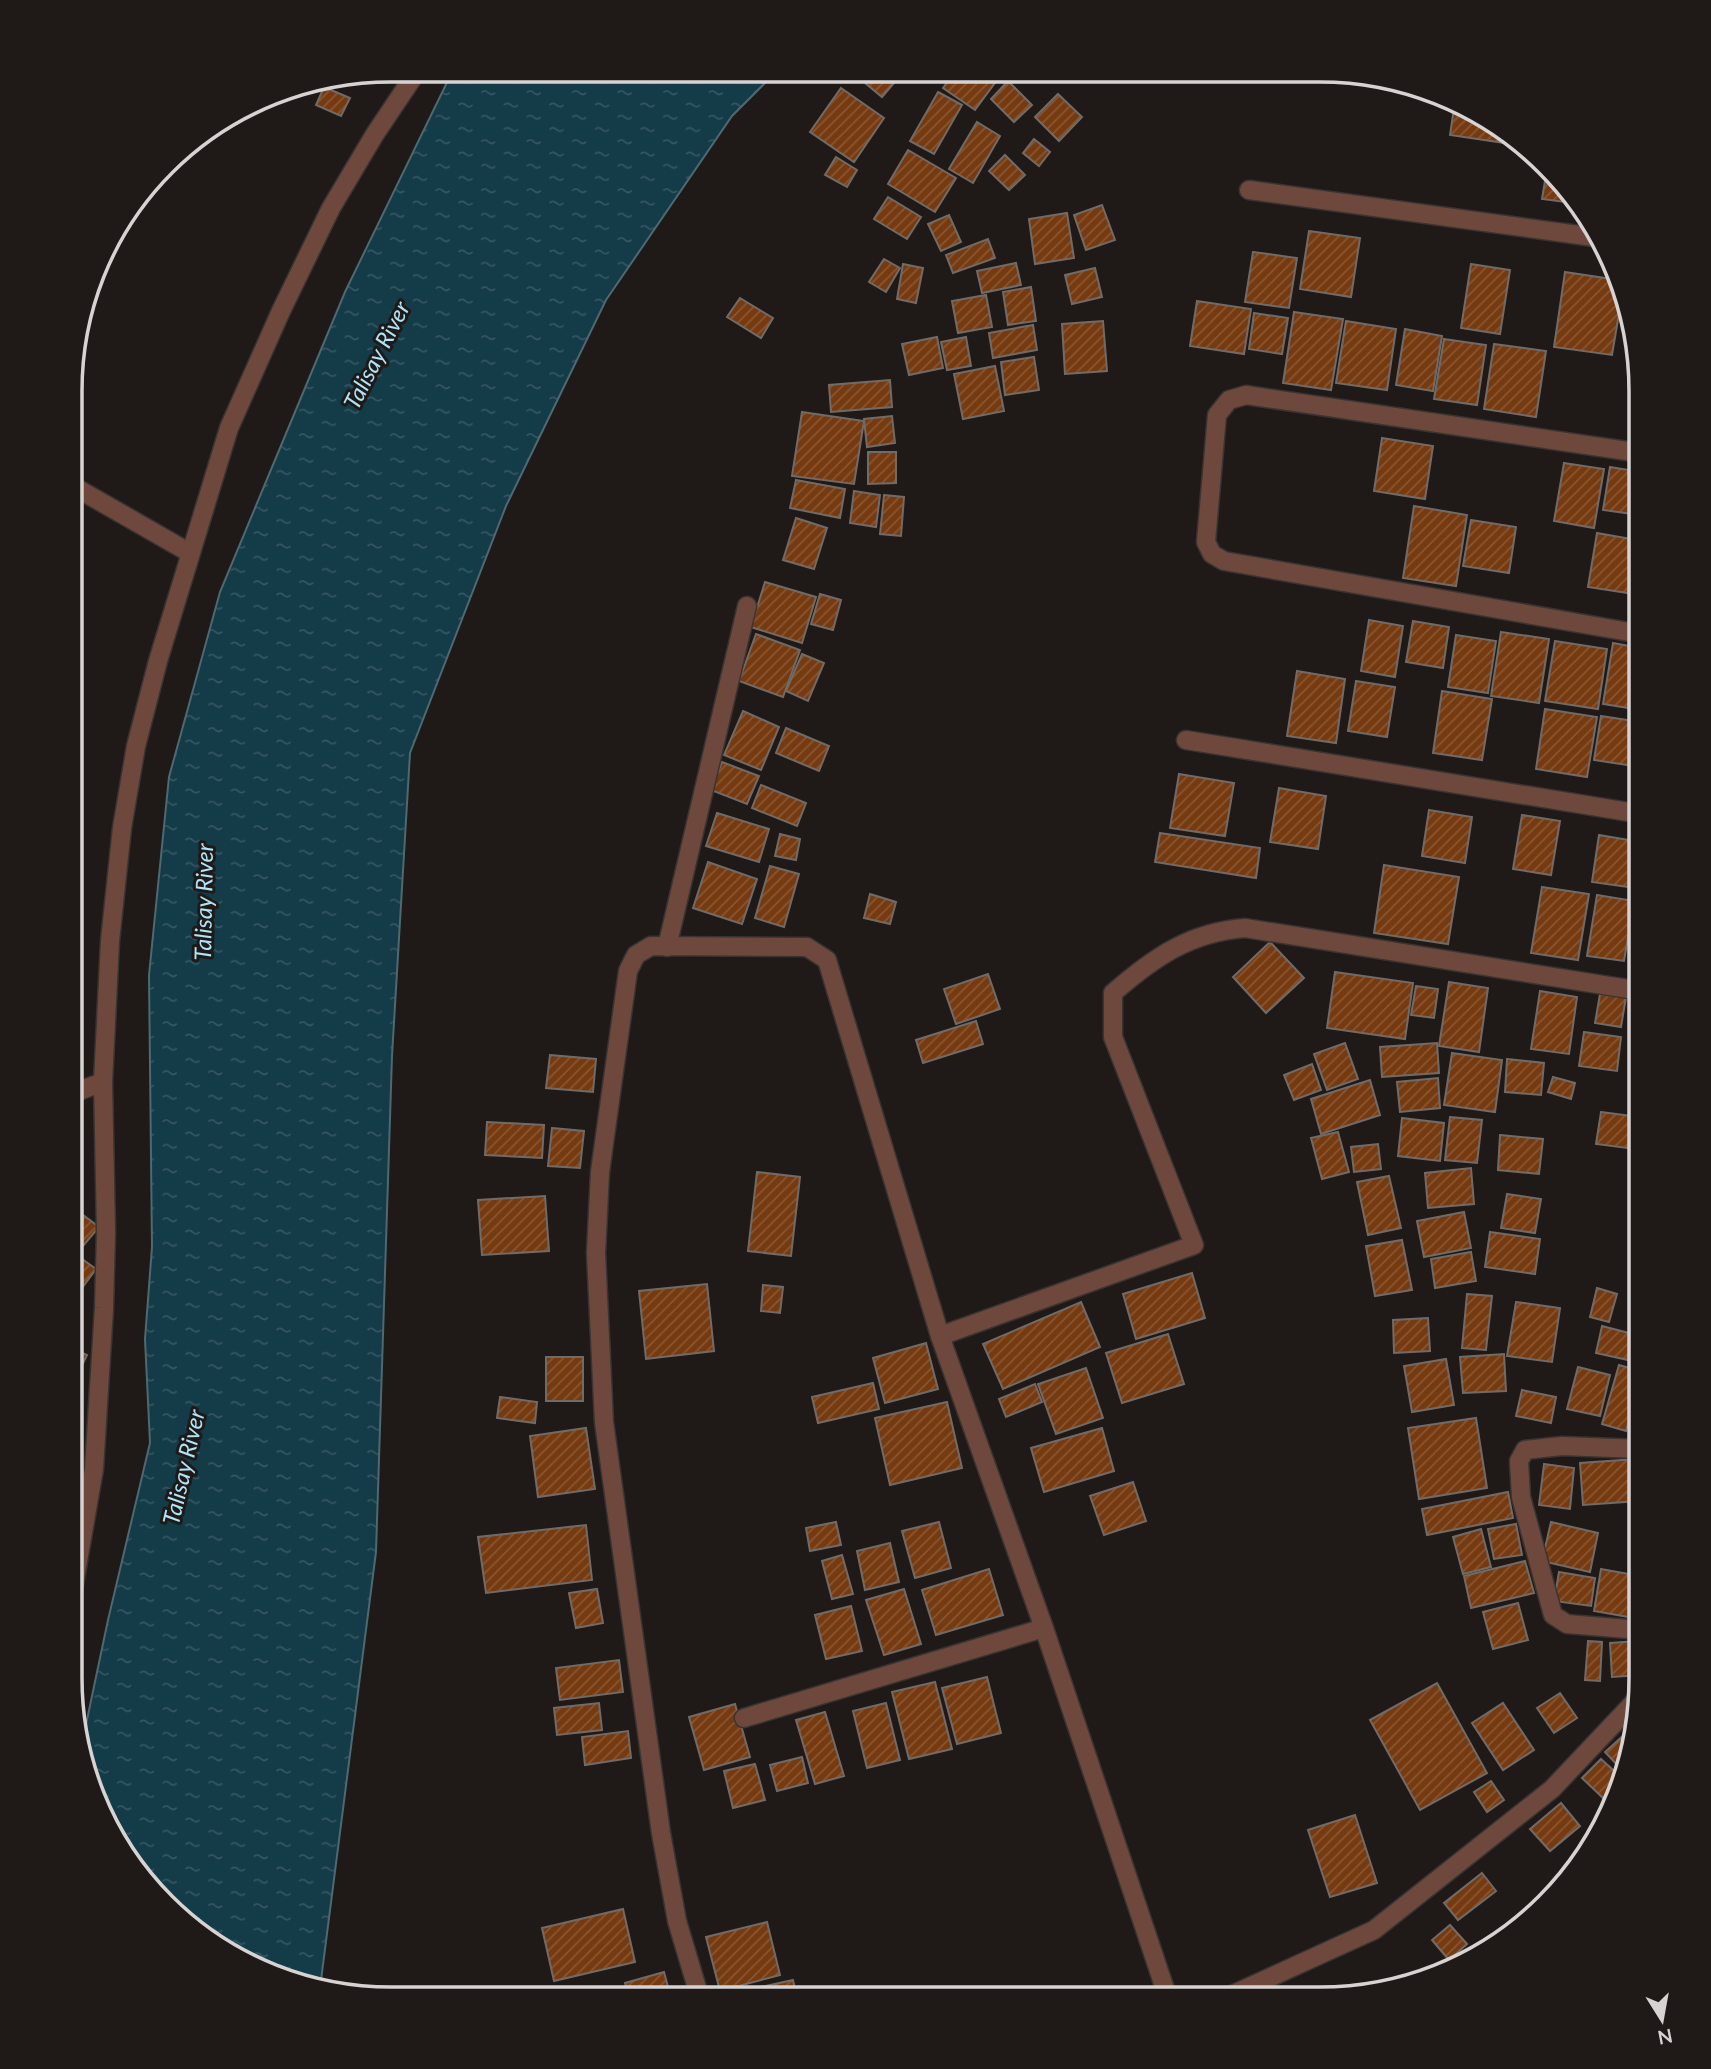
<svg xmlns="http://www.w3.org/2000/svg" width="1711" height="2069" font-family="Lato,sans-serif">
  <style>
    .water { fill: url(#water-ripples); stroke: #4e6971; stroke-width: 2 }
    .building { fill: url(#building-hatch); stroke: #716b68; stroke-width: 2 }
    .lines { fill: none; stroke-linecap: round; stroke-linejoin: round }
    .minor-casing { stroke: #393432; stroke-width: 21 }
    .minor { stroke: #6e483c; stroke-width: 18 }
    .labels { text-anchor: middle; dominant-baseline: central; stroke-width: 6; stroke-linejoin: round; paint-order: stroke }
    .water-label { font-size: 23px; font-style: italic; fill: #b0e5f9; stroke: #1f1a18 }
    .rim { fill: none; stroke: #d7d3d2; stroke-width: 3.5 }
  </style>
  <defs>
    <pattern id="water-ripples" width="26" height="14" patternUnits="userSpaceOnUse" patternTransform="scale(1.75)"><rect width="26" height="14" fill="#133b48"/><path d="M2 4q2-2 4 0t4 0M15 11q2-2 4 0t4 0" fill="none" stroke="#355662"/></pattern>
    <pattern id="building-hatch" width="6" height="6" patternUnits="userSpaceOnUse" patternTransform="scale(1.75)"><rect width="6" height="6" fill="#763a10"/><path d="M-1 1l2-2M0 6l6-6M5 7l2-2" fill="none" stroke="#895632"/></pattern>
  </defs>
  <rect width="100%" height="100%" fill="#1f1a18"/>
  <path class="water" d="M 453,70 L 777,71 L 732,116 L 606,300 L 506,506 L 410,753 L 392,1056 L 376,1552 L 320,1988 L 289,1982 L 213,1945 L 113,1838 L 81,1761 L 80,1753 L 108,1620 L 150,1443 L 145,1339 L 152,1247 L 149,975 L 169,777 L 220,592 L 345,292 Z"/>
  <g class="building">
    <path d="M 863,71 L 904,71 L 882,97 L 858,77 Z"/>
    <path d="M 955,72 L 994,72 L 1000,76 L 975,110 L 943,88 Z"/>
    <path d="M 1008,81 L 1032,105 L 1014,122 L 991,99 Z"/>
    <path d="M 324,87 L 350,98 L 341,116 L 316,105 Z"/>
    <path d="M 841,88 L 884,118 L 854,162 L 810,132 Z"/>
    <path d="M 938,92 L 962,105 L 934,154 L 910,141 Z"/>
    <path d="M 1058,94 L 1082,117 L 1059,141 L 1035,117 Z"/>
    <path d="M 1454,108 L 1498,124 L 1518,145 L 1450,135 Z"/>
    <path d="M 977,122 L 1000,136 L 973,183 L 949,169 Z"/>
    <path d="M 1034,139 L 1050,152 L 1039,166 L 1023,153 Z"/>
    <path d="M 908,150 L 956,178 L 935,212 L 888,184 Z"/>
    <path d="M 1005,155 L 1025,175 L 1009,190 L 989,171 Z"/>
    <path d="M 836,157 L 857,170 L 847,187 L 825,175 Z"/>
    <path d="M 1546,175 L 1572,203 L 1542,199 Z"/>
    <path d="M 888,197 L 921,217 L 907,239 L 874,219 Z"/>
    <path d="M 1102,205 L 1115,240 L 1086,250 L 1074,215 Z"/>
    <path d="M 1067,213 L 1074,258 L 1035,264 L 1029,219 Z"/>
    <path d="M 949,215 L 961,242 L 941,251 L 928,224 Z"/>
    <path d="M 1309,231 L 1360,238 L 1351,297 L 1300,289 Z"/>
    <path d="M 988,239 L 995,258 L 953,273 L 946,255 Z"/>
    <path d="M 1253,252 L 1297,258 L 1289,308 L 1245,302 Z"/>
    <path d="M 884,259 L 900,268 L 886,292 L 869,282 Z"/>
    <path d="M 1016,263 L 1021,285 L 982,293 L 977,271 Z"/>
    <path d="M 903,264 L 923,268 L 916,303 L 897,299 Z"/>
    <path d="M 1471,264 L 1510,270 L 1500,334 L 1461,328 Z"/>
    <path d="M 1095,268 L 1102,297 L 1072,304 L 1065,275 Z"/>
    <path d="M 1565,272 L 1618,280 L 1623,290 L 1612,355 L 1554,347 Z"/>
    <path d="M 1031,287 L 1036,321 L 1008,325 L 1003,292 Z"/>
    <path d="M 986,295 L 992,327 L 958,333 L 952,301 Z"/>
    <path d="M 740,298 L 773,318 L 761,338 L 727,317 Z"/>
    <path d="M 1197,301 L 1251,309 L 1244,354 L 1190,346 Z"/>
    <path d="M 1294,312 L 1343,319 L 1331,390 L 1283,383 Z"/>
    <path d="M 1254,313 L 1288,318 L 1282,354 L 1249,349 Z"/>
    <path d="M 1103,321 L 1107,371 L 1065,374 L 1062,324 Z"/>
    <path d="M 1346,321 L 1396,329 L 1387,390 L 1336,383 Z"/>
    <path d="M 1033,325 L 1037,350 L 993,358 L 989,333 Z"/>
    <path d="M 1405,329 L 1442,336 L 1433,391 L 1396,385 Z"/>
    <path d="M 937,337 L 943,368 L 909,375 L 902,344 Z"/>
    <path d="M 966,337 L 971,366 L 947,370 L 941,342 Z"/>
    <path d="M 1444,339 L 1486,345 L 1477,405 L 1434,399 Z"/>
    <path d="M 1494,344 L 1546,351 L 1536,417 L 1484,409 Z"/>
    <path d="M 1034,357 L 1039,390 L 1005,395 L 1001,362 Z"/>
    <path d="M 995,366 L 1004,411 L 963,419 L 954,374 Z"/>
    <path d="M 890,380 L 892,407 L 831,412 L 829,385 Z"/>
    <path d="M 802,412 L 864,421 L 854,484 L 792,476 Z"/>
    <path d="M 892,416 L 895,443 L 867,447 L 864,419 Z"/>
    <path d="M 1382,438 L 1433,446 L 1425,499 L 1374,491 Z"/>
    <path d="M 868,452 L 896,452 L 896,483 L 868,484 Z"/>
    <path d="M 1564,463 L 1604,469 L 1594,528 L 1554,521 Z"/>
    <path d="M 1610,467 L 1641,472 L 1640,515 L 1603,510 Z"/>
    <path d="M 796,480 L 845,489 L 840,518 L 790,508 Z"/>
    <path d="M 854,491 L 880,495 L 876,527 L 850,523 Z"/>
    <path d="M 884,495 L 904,497 L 901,536 L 880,534 Z"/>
    <path d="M 1414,506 L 1467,515 L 1456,586 L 1403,578 Z"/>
    <path d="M 796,518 L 827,528 L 814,569 L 783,560 Z"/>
    <path d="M 1471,520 L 1516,527 L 1509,573 L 1463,566 Z"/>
    <path d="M 1597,533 L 1637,540 L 1628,593 L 1588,587 Z"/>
    <path d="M 1641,540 L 1641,615 L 1629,614 Z"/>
    <path d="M 765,582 L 816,597 L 802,643 L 751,627 Z"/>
    <path d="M 820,594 L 841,600 L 833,630 L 811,624 Z"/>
    <path d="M 1369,620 L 1403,626 L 1395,677 L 1361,671 Z"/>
    <path d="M 1413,621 L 1449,627 L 1443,668 L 1406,662 Z"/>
    <path d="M 1501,632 L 1549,639 L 1539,703 L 1491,696 Z"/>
    <path d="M 756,634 L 800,650 L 783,697 L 739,681 Z"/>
    <path d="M 1456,635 L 1496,641 L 1488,693 L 1448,687 Z"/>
    <path d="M 1555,641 L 1607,649 L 1598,709 L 1545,701 Z"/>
    <path d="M 1613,643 L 1641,648 L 1641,710 L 1603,704 Z"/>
    <path d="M 802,654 L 824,663 L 808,701 L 786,691 Z"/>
    <path d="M 1297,671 L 1345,679 L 1336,743 L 1287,736 Z"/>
    <path d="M 1356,681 L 1395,687 L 1387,737 L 1348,731 Z"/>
    <path d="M 1442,691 L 1492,699 L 1482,760 L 1433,753 Z"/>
    <path d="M 1545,709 L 1597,717 L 1587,777 L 1536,769 Z"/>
    <path d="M 743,711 L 779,727 L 761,770 L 724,755 Z"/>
    <path d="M 1601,716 L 1641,722 L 1641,767 L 1594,760 Z"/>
    <path d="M 786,728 L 829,746 L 819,771 L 776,753 Z"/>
    <path d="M 722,762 L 759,776 L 747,804 L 711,790 Z"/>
    <path d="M 1179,774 L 1234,783 L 1225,836 L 1170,828 Z"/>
    <path d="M 761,785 L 806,803 L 797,826 L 752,808 Z"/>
    <path d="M 1279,788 L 1326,796 L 1318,849 L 1270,842 Z"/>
    <path d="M 1429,810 L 1472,817 L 1465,863 L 1422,856 Z"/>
    <path d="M 717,813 L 769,829 L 759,862 L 706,846 Z"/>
    <path d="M 1522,815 L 1560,821 L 1551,875 L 1513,869 Z"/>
    <path d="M 1160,833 L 1260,848 L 1256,878 L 1155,862 Z"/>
    <path d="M 780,834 L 800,839 L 796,860 L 775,856 Z"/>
    <path d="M 1599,835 L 1641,842 L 1636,888 L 1592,882 Z"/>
    <path d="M 708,862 L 757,879 L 742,924 L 693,908 Z"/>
    <path d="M 1384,865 L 1459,877 L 1448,944 L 1374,933 Z"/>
    <path d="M 770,866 L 799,874 L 784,927 L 755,918 Z"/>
    <path d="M 1542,887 L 1589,894 L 1578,960 L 1531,953 Z"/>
    <path d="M 870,894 L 896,902 L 890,924 L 864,918 Z"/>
    <path d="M 1597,895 L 1634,901 L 1624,961 L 1587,956 Z"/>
    <path d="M 1641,930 L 1641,962 L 1636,962 Z"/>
    <path d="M 1270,942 L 1304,978 L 1266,1013 L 1233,977 Z"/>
    <path d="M 1335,972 L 1413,983 L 1405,1039 L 1327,1028 Z"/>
    <path d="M 988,974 L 1000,1009 L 956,1024 L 944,989 Z"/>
    <path d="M 1449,982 L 1488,988 L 1479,1052 L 1439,1046 Z"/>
    <path d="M 1416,986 L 1438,989 L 1434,1018 L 1411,1015 Z"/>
    <path d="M 1540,991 L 1577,997 L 1569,1054 L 1531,1049 Z"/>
    <path d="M 1600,994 L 1626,997 L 1621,1027 L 1595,1023 Z"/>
    <path d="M 976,1021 L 983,1044 L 923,1063 L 916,1040 Z"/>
    <path d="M 1584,1032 L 1621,1037 L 1617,1071 L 1579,1066 Z"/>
    <path d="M 1345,1043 L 1358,1079 L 1327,1090 L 1314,1054 Z"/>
    <path d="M 1437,1043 L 1439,1073 L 1382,1077 L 1380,1047 Z"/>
    <path d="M 1452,1053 L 1502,1060 L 1495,1112 L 1444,1105 Z"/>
    <path d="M 550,1055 L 596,1059 L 593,1092 L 546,1088 Z"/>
    <path d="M 1507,1059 L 1544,1063 L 1541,1095 L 1505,1092 Z"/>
    <path d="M 1312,1064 L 1321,1090 L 1294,1100 L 1284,1075 Z"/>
    <path d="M 1638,1072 L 1641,1072 L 1641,1109 L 1633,1108 Z"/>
    <path d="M 1553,1077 L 1575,1083 L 1571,1099 L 1548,1092 Z"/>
    <path d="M 1438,1078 L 1440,1108 L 1400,1112 L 1397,1082 Z"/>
    <path d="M 1370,1080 L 1380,1115 L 1321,1134 L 1311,1099 Z"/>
    <path d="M 1601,1112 L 1640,1117 L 1635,1149 L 1596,1144 Z"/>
    <path d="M 1450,1117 L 1482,1120 L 1477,1163 L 1445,1160 Z"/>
    <path d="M 1402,1118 L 1444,1123 L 1440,1161 L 1398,1156 Z"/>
    <path d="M 487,1122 L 544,1125 L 542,1158 L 485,1155 Z"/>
    <path d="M 552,1128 L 584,1131 L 580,1168 L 548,1166 Z"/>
    <path d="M 1338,1132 L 1349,1172 L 1322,1179 L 1311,1138 Z"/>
    <path d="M 1500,1135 L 1543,1139 L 1539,1174 L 1498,1170 Z"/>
    <path d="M 1378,1144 L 1381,1169 L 1354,1172 L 1351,1147 Z"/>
    <path d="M 1471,1168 L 1474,1204 L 1428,1208 L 1425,1173 Z"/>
    <path d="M 757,1172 L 800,1177 L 791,1256 L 748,1251 Z"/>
    <path d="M 1389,1176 L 1401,1228 L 1368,1235 L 1357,1182 Z"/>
    <path d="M 1507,1194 L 1541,1199 L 1535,1233 L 1501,1228 Z"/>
    <path d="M 545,1196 L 549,1251 L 482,1255 L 478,1200 Z"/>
    <path d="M 71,1206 L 99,1227 L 83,1246 L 71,1237 Z"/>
    <path d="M 1464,1212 L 1471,1248 L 1424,1257 L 1417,1221 Z"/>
    <path d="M 1641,1223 L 1641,1246 L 1635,1245 Z"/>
    <path d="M 1490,1232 L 1540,1239 L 1535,1274 L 1485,1267 Z"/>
    <path d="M 1402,1240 L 1412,1290 L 1375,1296 L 1366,1246 Z"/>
    <path d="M 71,1251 L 96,1269 L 71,1303 Z"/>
    <path d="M 1471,1252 L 1476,1281 L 1435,1288 L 1431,1259 Z"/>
    <path d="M 1192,1273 L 1205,1318 L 1136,1339 L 1123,1294 Z"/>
    <path d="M 707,1284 L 714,1351 L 646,1359 L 639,1291 Z"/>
    <path d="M 763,1285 L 783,1287 L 780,1313 L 761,1311 Z"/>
    <path d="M 1597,1288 L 1617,1294 L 1609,1322 L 1590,1317 Z"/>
    <path d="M 1467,1294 L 1492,1296 L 1486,1350 L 1462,1348 Z"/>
    <path d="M 1081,1302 L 1100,1347 L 1003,1389 L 983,1344 Z"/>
    <path d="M 1516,1302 L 1560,1308 L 1552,1362 L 1507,1356 Z"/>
    <path d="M 1428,1318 L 1430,1351 L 1394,1353 L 1393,1320 Z"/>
    <path d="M 1602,1326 L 1633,1334 L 1628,1360 L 1596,1353 Z"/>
    <path d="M 1638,1327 L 1640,1327 L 1640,1363 L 1630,1361 Z"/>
    <path d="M 1168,1334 L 1184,1384 L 1122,1403 L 1106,1353 Z"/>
    <path d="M 926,1343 L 938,1389 L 885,1403 L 873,1358 Z"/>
    <path d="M 71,1348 L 87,1355 L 77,1376 L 71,1373 Z"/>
    <path d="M 1504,1354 L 1506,1391 L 1463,1393 L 1460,1357 Z"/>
    <rect x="546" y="1357" width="37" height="44"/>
    <path d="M 1446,1359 L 1454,1405 L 1412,1412 L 1404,1366 Z"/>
    <path d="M 1619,1365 L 1640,1371 L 1640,1380 L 1626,1431 L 1602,1424 Z"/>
    <path d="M 1578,1367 L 1610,1375 L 1600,1416 L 1567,1409 Z"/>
    <path d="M 1086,1368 L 1103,1418 L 1056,1434 L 1038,1384 Z"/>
    <path d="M 873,1383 L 879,1409 L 818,1423 L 812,1397 Z"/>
    <path d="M 1035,1384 L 1042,1402 L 1006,1417 L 999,1399 Z"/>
    <path d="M 1522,1390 L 1556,1397 L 1551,1423 L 1516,1416 Z"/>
    <path d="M 500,1397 L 537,1402 L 535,1423 L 497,1418 Z"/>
    <path d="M 947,1402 L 962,1468 L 890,1485 L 875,1418 Z"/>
    <path d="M 1476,1418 L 1487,1488 L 1419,1499 L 1408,1428 Z"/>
    <path d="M 586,1428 L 595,1489 L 538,1497 L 530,1436 Z"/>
    <path d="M 1102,1428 L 1114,1471 L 1044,1492 L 1031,1448 Z"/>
    <path d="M 1636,1459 L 1639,1501 L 1583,1505 L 1580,1463 Z"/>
    <path d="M 1544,1464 L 1574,1468 L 1570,1509 L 1539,1505 Z"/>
    <path d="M 1133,1482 L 1146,1521 L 1104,1535 L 1090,1496 Z"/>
    <path d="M 1508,1492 L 1513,1518 L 1427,1535 L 1422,1509 Z"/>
    <path d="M 836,1522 L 841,1545 L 810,1551 L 806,1528 Z"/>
    <path d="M 939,1522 L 951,1568 L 915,1578 L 902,1531 Z"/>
    <path d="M 1551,1522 L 1598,1533 L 1590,1572 L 1542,1561 Z"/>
    <path d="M 1516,1524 L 1522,1555 L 1494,1559 L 1488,1529 Z"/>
    <path d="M 586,1525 L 592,1580 L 486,1593 L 478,1537 Z"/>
    <path d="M 1481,1529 L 1491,1567 L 1463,1574 L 1453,1537 Z"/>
    <path d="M 890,1543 L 899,1582 L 865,1590 L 857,1551 Z"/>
    <path d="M 842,1555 L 853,1594 L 832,1599 L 822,1561 Z"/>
    <path d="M 1525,1561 L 1534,1593 L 1471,1608 L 1464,1576 Z"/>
    <path d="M 989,1569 L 1003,1615 L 936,1635 L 922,1590 Z"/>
    <path d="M 1601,1569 L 1640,1576 L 1640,1619 L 1594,1611 Z"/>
    <path d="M 1559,1572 L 1595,1578 L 1591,1606 L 1554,1601 Z"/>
    <path d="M 597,1589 L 603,1623 L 576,1628 L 569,1593 Z"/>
    <path d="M 904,1589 L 921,1644 L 884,1655 L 866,1600 Z"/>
    <path d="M 1518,1603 L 1528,1640 L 1493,1649 L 1483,1612 Z"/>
    <path d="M 851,1606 L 862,1651 L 826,1659 L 815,1615 Z"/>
    <path d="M 1588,1641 L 1602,1642 L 1600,1681 L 1585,1680 Z"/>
    <path d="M 1638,1641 L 1640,1675 L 1612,1677 L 1610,1643 Z"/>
    <path d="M 619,1660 L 623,1692 L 560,1700 L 556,1668 Z"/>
    <path d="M 987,1677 L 1001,1733 L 957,1744 L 942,1688 Z"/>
    <path d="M 935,1682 L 952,1749 L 909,1759 L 892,1692 Z"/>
    <path d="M 1437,1683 L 1487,1773 L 1420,1810 L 1370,1720 Z"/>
    <path d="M 1560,1693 L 1577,1718 L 1554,1733 L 1537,1708 Z"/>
    <path d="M 599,1703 L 602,1730 L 557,1735 L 554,1708 Z"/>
    <path d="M 886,1703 L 900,1760 L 867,1768 L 853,1711 Z"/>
    <path d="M 1503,1703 L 1534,1750 L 1503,1770 L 1472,1723 Z"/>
    <path d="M 735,1704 L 750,1757 L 704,1770 L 689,1717 Z"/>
    <path d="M 825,1712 L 844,1776 L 815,1784 L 796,1720 Z"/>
    <path d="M 1635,1725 L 1628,1763 L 1621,1769 L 1605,1752 Z"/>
    <path d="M 628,1731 L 631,1758 L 585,1765 L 582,1737 Z"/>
    <path d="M 802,1757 L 808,1783 L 777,1791 L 770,1765 Z"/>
    <path d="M 1601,1759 L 1622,1778 L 1604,1799 L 1582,1778 Z"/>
    <path d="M 755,1764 L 765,1800 L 733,1808 L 724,1771 Z"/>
    <path d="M 1491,1781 L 1504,1800 L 1487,1812 L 1474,1792 Z"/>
    <path d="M 1561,1803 L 1580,1826 L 1550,1851 L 1530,1829 Z"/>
    <path d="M 1355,1815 L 1377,1883 L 1330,1897 L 1308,1830 Z"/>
    <path d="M 1482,1873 L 1496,1891 L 1458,1920 L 1444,1903 Z"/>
    <path d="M 623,1909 L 635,1962 L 554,1981 L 542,1928 Z"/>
    <path d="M 767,1922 L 780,1975 L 720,1991 L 706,1937 Z"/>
    <path d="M 1450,1925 L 1467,1944 L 1449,1960 L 1432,1940 Z"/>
    <path d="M 664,1972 L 671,1998 L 629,1998 L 625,1983 Z"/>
    <path d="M 793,1980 L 797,1998 L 726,1998 L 725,1995 Z"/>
  </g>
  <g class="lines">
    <g class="minor-casing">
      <g id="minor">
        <path d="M 1249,190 L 1601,238"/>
        <path d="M 73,486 L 190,553"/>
        <path d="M 1641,634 L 1224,561 L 1212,554 L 1206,542 L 1217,415 L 1229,400 L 1246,395 L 1641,453"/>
        <path d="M 1186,740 L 1641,814"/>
        <path d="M 667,947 L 747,606"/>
        <path d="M 71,1094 L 103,1082"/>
        <path d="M 940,1336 L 1194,1245 L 1113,1037 L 1113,993 C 1153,958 1190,932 1245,928 L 1641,991"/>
        <path d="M 70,1607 L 94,1469 L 104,1308 L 106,1232 L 103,1082 L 110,941 L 122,828 L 136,746 L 158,661 L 229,428 L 281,311 L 331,208 L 375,134 L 418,70"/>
        <path d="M 1640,1630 L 1567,1624 L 1553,1615 L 1521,1497 L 1519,1461 L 1525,1450 L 1562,1446 L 1640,1449"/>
        <path d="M 744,1718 L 1044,1628"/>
        <path d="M 700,1998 L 677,1921 L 661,1833 L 604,1422 L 596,1253 L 600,1172 L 628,971 L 636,955 L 651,946 L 807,947 L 827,960 L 940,1336 L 1044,1628 L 1168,1998"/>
        <path d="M 1225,1998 L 1374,1930 L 1552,1789 L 1640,1696"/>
      </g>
    </g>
    <use href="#minor" class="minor"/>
  </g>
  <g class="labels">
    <g class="water-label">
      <text transform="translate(376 355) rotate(-63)">Talisay River</text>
      <text transform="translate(203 902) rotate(-89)">Talisay River</text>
      <text transform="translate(183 1467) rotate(-77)">Talisay River</text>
    </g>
  </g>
  <path d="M0 0H1711V2069H0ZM391 82H1320A309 309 0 0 1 1629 391V1678A309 309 0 0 1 1320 1987H391A309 309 0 0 1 82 1678V391A309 309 0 0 1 391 82Z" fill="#1f1a18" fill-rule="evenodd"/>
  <path class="rim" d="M391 82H1320A309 309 0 0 1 1629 391V1678A309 309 0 0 1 1320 1987H391A309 309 0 0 1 82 1678V391A309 309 0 0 1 391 82Z"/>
  <g transform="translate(1662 2020) rotate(169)" stroke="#1f1a18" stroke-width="5" paint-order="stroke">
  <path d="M0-5L12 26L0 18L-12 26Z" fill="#d7d3d2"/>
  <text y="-10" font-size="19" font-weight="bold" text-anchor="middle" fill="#d7d3d2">N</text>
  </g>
</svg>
